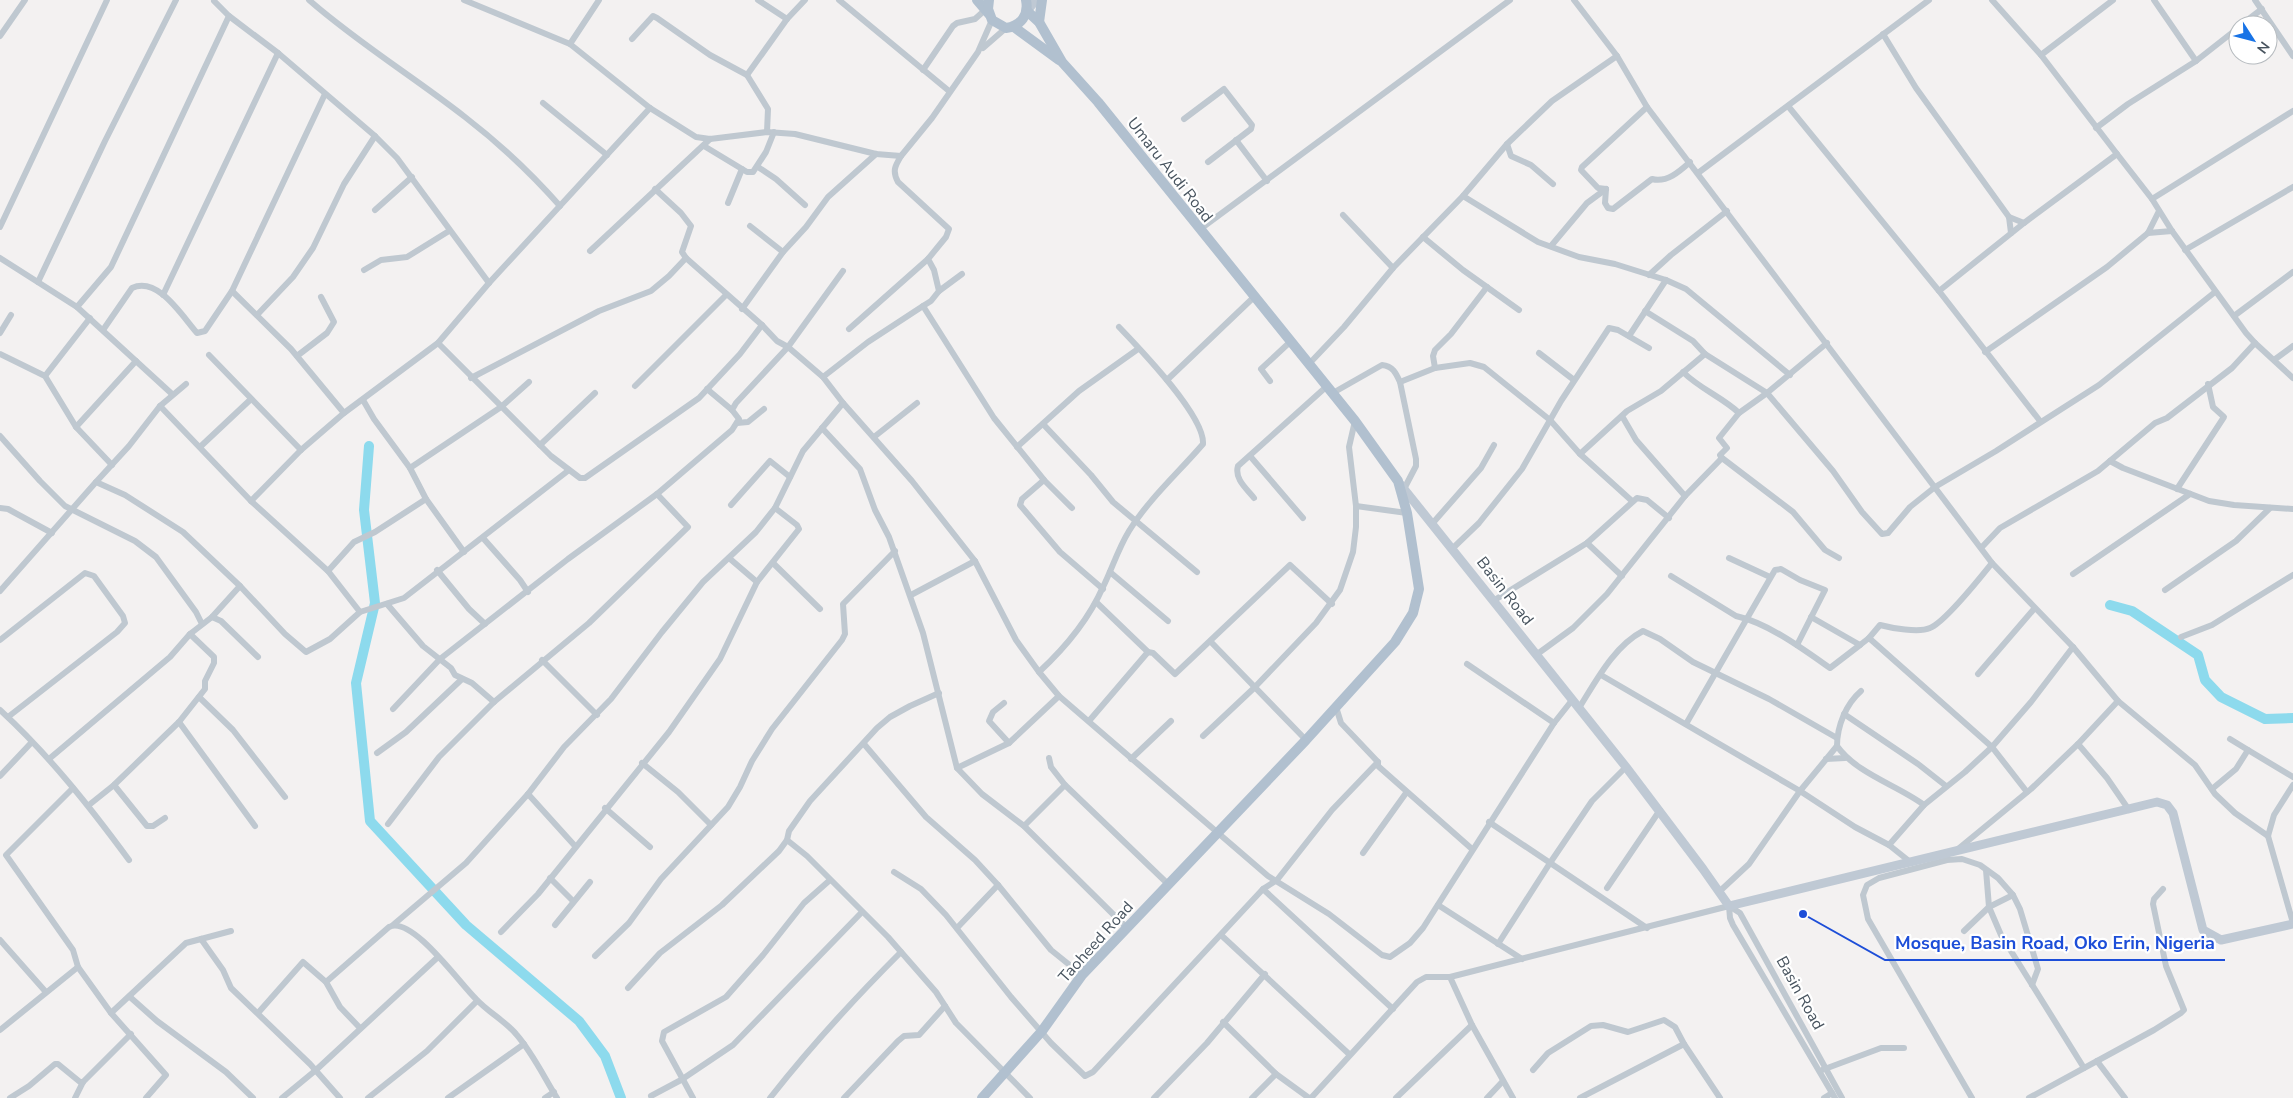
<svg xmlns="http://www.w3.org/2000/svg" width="2293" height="1098" font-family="'Nunito Sans',sans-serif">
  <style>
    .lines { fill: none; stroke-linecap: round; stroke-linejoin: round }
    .river { stroke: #8ddaed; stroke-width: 10 }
    .street { stroke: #bfc8d0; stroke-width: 6 }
    .secondary { stroke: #bfc9d4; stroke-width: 9 }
    .primary { stroke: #b1c0cf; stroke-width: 10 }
    .labels { text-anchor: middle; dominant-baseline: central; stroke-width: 4.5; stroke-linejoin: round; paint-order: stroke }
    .street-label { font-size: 16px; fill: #48545f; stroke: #fff }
    .leader { fill: none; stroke: #1d4ed8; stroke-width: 2 }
    .callout-dot { fill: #1d4ed8; stroke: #fff; stroke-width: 2 }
    .callout-label { font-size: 18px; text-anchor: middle; font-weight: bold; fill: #1d4ed8; stroke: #fff; stroke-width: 4.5; stroke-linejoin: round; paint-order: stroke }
  </style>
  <rect width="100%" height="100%" fill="#f3f1f1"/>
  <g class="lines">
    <g class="river">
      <path d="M 369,446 L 364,510 L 375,603 L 356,683 L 370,821 L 466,925 L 579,1021 L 605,1056 L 621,1098"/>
      <path d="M 2110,605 L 2132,611 L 2198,655 L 2205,680 L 2221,697 L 2265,719 L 2293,718"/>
    </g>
    <g class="street">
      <path d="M 309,0 C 358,43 414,77 465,117 C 500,144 531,173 560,206"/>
      <path d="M 464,0 L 570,44 L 650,108 L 696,137 L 710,139 L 767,132 L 795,134 L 876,154 L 901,156 L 932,118 L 978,52 L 992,20"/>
      <path d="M 758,0 L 787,19"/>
      <path d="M 839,0 L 949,91"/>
      <path d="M 1574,0 L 1617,56 L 1647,107 L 1992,563 L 2073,647 L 2118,701 L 2195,765 L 2215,794 L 2235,813 L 2268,836"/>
      <path d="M 1992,0 L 2041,55 L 2117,154"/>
      <path d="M 2154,0 L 2196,61"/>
      <path d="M 2255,0 L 2293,56"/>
      <path d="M 214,1 L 229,16 L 278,53 L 375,136 L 397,158 L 489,283"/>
      <path d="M 2241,25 L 2262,9"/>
      <path d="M 1883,34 L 1916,88 L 2009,217 L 2011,233"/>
      <path d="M 0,36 L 25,0"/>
      <path d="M 632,39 L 653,16 L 657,18 L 710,55 L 747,75 L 768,109 L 767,132"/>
      <path d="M 570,44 L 599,0"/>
      <path d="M 983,48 L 1006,28"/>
      <path d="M 2041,55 L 2113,0"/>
      <path d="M 923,70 L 953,26 L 957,23 L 975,19 L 985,10"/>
      <path d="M 747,75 L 787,19 L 805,0"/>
      <path d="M 543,103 L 607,155"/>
      <path d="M 1788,106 L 1939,291 L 2040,421"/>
      <path d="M 1184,119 L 1224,89 L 1252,125 L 1251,129 L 1208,162"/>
      <path d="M 2096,128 L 2128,104 L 2196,61 L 2238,28"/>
      <path d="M 1236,140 L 1267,181"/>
      <path d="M 1507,144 L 1511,156 L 1531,165 L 1553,184"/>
      <path d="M 704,146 L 747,172 L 753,172 L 766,152 L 774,132"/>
      <path d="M 901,156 C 895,166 892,171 898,182 L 949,229 L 946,237 L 928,259 L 934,270 L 939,291 L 931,301 L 923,306 L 994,418 L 1044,480 L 1072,508"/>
      <path d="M 758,167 L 776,179 L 805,205"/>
      <path d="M 1698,173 L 1929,0"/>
      <path d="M 655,189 L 681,213 L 691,226 L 682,252 L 686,258 L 762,325 L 777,341 L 788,347 L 823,377 L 843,403 L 912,481 L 975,561 L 1016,640 L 1039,672 L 1059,696 L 1268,876 L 1329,914 L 1382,955 L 1390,957 L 1410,943 L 1423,928 L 1554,723 L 1573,699"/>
      <path d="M 1606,189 L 1598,188 L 1581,170 L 1582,167 L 1647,107"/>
      <path d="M 1606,189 L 1605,203 L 1608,208 L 1613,209 L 1652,179 C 1667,183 1680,171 1690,162"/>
      <path d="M 1463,196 L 1538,242 L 1579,257 L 1615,264 L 1666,280 L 1686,289 L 1790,375"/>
      <path d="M 2152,199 L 2293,111"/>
      <path d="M 728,203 L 742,169"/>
      <path d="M 375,210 L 412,177"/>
      <path d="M 1343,215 L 1393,268"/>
      <path d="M 2009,217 L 2024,223"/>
      <path d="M 750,226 L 783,252"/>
      <path d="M 0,227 L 107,0"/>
      <path d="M 1199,230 L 1510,0"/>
      <path d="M 2148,233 L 2172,231"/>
      <path d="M 1423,237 L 1463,270 L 1519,310"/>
      <path d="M 1551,246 L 1587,203 L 1606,189"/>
      <path d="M 2185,250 L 2293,187"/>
      <path d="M 590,251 L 710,139"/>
      <path d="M 0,258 L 77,307 L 172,394"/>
      <path d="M 364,270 L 381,260 L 407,257 L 449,231"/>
      <path d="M 1649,275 L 1671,255 L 1727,211"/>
      <path d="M 38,282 L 105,141 L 176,0"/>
      <path d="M 232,291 L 291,349 L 344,413"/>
      <path d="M 939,291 L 962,274"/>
      <path d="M 1939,291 L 2024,223 L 2117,154 L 2152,199 L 2172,231 L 2246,333 L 2255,343 L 2293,378"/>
      <path d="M 163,295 L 278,53"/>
      <path d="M 77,307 L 111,267 L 229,16"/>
      <path d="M 742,309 L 783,252 L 806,227 L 828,197 L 876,154"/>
      <path d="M 1645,311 L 1693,341 L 1705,354 L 1767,393 L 1833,471 L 1862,512 L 1882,534 L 1888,533 L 1910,507 L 1935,487 L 1996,451 L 2099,385 L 2215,292"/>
      <path d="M 257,315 L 293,277 L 313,248 L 344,184 L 375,136"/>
      <path d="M 2234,316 L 2293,272"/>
      <path d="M 849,329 L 928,259"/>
      <path d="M 103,330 L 132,288 C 158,276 182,316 197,333 L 205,331 L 232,291 L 325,94"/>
      <path d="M 0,333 L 11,315"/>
      <path d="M 1629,336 L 1666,280"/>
      <path d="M 438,343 L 551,456 L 580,478 L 585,478 L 699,398 L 740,354 L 762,325"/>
      <path d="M 1985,352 L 2107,267 L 2148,233 L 2159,211"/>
      <path d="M 1539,353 L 1574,380"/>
      <path d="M 0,354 L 45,376 L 76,427"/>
      <path d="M 209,355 L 301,450"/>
      <path d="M 297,356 L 327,333 L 334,322 L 321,297"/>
      <path d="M 2274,360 L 2293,346"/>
      <path d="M 1308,365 L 1344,327 L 1393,268 L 1463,196 L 1507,144 L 1552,101 L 1617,56"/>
      <path d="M 1435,368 L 1433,356 L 1435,350 L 1451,334 L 1487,287"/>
      <path d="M 1683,372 C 1700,389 1722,397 1739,413"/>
      <path d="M 45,376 L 90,318"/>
      <path d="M 823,377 L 868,342 L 923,306"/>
      <path d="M 471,378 L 599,311 L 651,291 L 669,276 L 686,258"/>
      <path d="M 1167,380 L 1254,297"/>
      <path d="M 1270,381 L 1261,369 L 1290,342"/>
      <path d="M 1400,382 L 1435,368 L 1470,363 L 1484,367 L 1550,420 L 1580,454 L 1632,501"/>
      <path d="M 635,386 L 726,295"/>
      <path d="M 707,389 L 732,410"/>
      <path d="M 1331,394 L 1382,365 C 1393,366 1396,373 1400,382 L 1416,459 L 1416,466 L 1404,489"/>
      <path d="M 363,400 L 374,419 L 410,468 L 426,499 L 464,552"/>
      <path d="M 160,406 L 251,501 L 328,571 L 360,612"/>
      <path d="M 1622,416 L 1636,440 L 1685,496"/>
      <path d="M 737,423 L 748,422 L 764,409"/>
      <path d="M 1043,424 L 1091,475 L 1113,502 L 1197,572"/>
      <path d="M 822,428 L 860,469 L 875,510 L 889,537 L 923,633 L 957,768 L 982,794 L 1024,826 L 1127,928"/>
      <path d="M 0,436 L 40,481 L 65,506 L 135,541 L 156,557 L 196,612 L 202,624"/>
      <path d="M 874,437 L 917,403"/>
      <path d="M 540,445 L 595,393"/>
      <path d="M 200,447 L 250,400"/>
      <path d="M 1017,447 L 1079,391 L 1138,349"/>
      <path d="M 1580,454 L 1627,411 L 1661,391 L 1705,354"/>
      <path d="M 1250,456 L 1303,518"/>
      <path d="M 1722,458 L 1793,512 L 1825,550 L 1839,558"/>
      <path d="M 2110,461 L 2123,468 L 2209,501 L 2234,505 L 2293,509"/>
      <path d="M 112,465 L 76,427 L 136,361"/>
      <path d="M 410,468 L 501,407 L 529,382"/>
      <path d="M 1044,480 L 1022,499 L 1020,505 L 1060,552 L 1103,589"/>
      <path d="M 96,482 L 129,446 L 160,406 L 186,384"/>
      <path d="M 2177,489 L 2224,417 L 2213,407 L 2208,384"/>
      <path d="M 1254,498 C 1247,489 1234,479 1238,466 L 1326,387"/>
      <path d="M 251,501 L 301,450 L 344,413 L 438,343 L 489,283 L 650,108"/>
      <path d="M 731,505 L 770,461 L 790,477"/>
      <path d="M 1356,506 L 1407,513"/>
      <path d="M 0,508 L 8,509 L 52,533"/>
      <path d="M 1432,524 L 1481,468 L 1494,445"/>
      <path d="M 483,538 L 520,580 L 528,592"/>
      <path d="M 1587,543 L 1622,576"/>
      <path d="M 1982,547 L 2000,528 L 2098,471 L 2155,423 L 2167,418 L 2232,368 L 2255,343"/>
      <path d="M 1452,549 L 1479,523 L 1522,469 L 1561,401 L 1609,328 L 1618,330 L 1649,348"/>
      <path d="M 729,558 L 757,582"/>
      <path d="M 1729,558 L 1770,577"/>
      <path d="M 773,563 L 820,609"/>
      <path d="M 437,570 L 469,609 L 485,624"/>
      <path d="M 328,571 L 354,542 L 375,532 L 426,499"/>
      <path d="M 1110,572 L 1168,621"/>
      <path d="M 2073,574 L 2190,494"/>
      <path d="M 1671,576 L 1736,616 C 1768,623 1803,649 1830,668 L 1860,645"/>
      <path d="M 2165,590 L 2236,541 L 2270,508"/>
      <path d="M 0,591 L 96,482 L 125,495 L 183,532 L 240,586 L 285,634 L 306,652 L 330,639 L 360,612 L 404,598 L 569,470"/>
      <path d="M 911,595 L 975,561"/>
      <path d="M 1493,601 L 1587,543 L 1637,498 L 1647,500 L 1669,518"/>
      <path d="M 1096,602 L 1148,652 L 1153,653 L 1175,674 L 1290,565 L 1332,604"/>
      <path d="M 387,604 L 423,646 L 451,668 L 455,675 L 472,683 L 494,702"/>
      <path d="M 212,617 L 221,621 L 258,657"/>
      <path d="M 1811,617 L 1860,645 L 1869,638 L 1992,747 L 2027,792"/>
      <path d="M 2181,637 L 2212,625 L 2293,575"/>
      <path d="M 1869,638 L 1880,625 C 1891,628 1919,633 1930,628 C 1945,622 1980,578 1992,563"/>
      <path d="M 0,640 L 85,573 L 94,576 L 123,616 L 125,623 L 117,632 L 8,717"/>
      <path d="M 1211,642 L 1306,740"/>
      <path d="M 1536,655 L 1573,628 L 1607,594 L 1685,496 L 1722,458 L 1720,455 L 1727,448 L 1719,438 L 1739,413 L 1767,393 L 1827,343"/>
      <path d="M 542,660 L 597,715"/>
      <path d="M 1467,664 L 1554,723"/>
      <path d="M 1039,672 C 1066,647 1088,621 1103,587 C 1112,569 1118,549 1129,531 C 1148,500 1179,472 1203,444 C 1205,416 1139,348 1119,327"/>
      <path d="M 1978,674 L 2034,609"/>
      <path d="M 1601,675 L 1800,791 L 1855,827 L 1889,845 L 1909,861"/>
      <path d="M 199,697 L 233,730 L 285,797"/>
      <path d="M 1004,703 L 993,712 L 989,721 L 1009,743"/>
      <path d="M 1336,707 L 1341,723 L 1378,762 L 1378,766 L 1472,849"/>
      <path d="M 1579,708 C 1596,681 1614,646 1643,631 L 1660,639 L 1693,662 L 1769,699 L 1837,738"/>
      <path d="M 393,709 L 440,659 L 568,559 L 657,494 L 732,430 L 739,419 L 732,410 L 736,403 L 788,347 L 843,271"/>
      <path d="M 0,710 C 49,755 90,807 129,860"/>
      <path d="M 1844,714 L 1918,764 L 1946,786"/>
      <path d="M 1089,721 L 1148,652"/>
      <path d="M 179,722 L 255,826"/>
      <path d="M 1686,724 L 1775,570 L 1781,569 L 1800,580 L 1825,590 L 1797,645"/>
      <path d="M 1203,736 L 1254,688 L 1316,623 L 1340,590 L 1353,552 L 1356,527 L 1356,506 L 1349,447 L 1355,421"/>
      <path d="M 864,744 L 926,817 L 975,860 L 998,885 L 1051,950 L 1082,975"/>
      <path d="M 2078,744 L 2107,778 L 2129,810"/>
      <path d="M 1837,746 C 1857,774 1897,785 1924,805"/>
      <path d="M 2248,750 L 2293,777"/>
      <path d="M 377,753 L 406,732 L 462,679"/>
      <path d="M 1049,758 L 1051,767 L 1065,785 L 1169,885"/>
      <path d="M 49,759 L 170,657 L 190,634 L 212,617 L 240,586"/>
      <path d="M 1131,759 L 1171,721"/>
      <path d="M 1826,759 L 1845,758"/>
      <path d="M 642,763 L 678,792 L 711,825"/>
      <path d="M 957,768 L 1009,743 L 1059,696"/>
      <path d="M 0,776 L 31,743"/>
      <path d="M 114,785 L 147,826 L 153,826 L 165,818"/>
      <path d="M 2293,785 L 2274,815 L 2268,836 L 2293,923"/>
      <path d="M 73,788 L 6,855 L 73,950 L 78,967 L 111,1013 L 166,1075 L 146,1098"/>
      <path d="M 2212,789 L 2236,769 L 2248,750 L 2230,739"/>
      <path d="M 528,794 L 575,846"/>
      <path d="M 89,805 L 114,785 L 179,722 L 205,689 L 205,681 L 214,663 L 214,657 L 190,634"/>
      <path d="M 605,808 L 650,847"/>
      <path d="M 1489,822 L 1647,928"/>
      <path d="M 388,824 L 439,757 L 494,702 L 589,623 L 688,527 L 657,494"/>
      <path d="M 1024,826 L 1065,785"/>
      <path d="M 787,840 L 807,856 L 888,937 L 936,992 L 956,1023 L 1030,1098"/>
      <path d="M 1889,845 L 1924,805 L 1965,772 L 1992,747 L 2031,702 L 2073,647"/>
      <path d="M 1958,849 L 2031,789 L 2078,744 L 2118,701"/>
      <path d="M 1363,853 L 1406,793"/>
      <path d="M 1986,870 L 1989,907 L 2001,935 L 2084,1068"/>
      <path d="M 894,872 L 921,889 L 946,915 L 1011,997 L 1051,1043 L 1085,1076 L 1093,1072 L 1263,889 L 1277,880 L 1332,810 L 1378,762"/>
      <path d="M 550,878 L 573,901"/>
      <path d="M 1607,888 L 1660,810"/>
      <path d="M 1263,889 L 1393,1009"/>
      <path d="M 1720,891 L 1749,864 L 1800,791 L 1837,746 C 1837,726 1846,704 1861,691"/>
      <path d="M 1438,905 L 1522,959"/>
      <path d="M 1729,906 L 1740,913 L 1842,1098"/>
      <path d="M 1729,906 L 1730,918 L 1733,925 L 1835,1098"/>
      <path d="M 393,925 L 466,863 L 528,794 L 564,747 L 611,699 L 662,632 L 703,582 L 756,532 L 775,508 L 803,451 L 843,403"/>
      <path d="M 555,925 L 590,882"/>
      <path d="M 957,928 L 998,885"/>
      <path d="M 1964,931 L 1989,907 L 2013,895"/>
      <path d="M 501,932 L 538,894 L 669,732 L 720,659 L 757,582 L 799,529 L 797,525 L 775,508"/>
      <path d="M 1221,935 L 1349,1054"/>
      <path d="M 201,939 L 223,970 L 231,988 L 310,1064 L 340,1098"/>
      <path d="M 0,940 L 45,991"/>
      <path d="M 1498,944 L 1550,863 L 1592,801 L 1626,767"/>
      <path d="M 595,956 L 629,923 L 661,879 L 728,807 L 740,787 L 752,761 L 772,729 L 842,640 L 845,634 L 843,604 L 895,551"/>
      <path d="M 326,982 L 389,927 C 412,915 460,984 476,999 C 488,1012 505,1021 516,1034 C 532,1052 544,1077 557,1098"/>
      <path d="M 628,988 L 660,953 L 722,905 L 779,851 L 787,840 L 789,831 L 810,801 L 877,728 L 890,717 L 910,706 L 939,693"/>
      <path d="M 130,997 L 157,1021 L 226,1072 L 253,1098"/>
      <path d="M 111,1013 L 186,943 L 231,931"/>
      <path d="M 258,1013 L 303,962 L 326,982 L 340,1007 L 360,1028"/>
      <path d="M 1223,1022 L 1276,1074 L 1309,1098"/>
      <path d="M 0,1030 L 78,967"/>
      <path d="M 2097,1061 L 2125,1098"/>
      <path d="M 1533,1070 L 1548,1053 L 1591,1026 L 1603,1025 L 1628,1032 L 1664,1020 L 1675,1027 L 1684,1044 L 1720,1098"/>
      <path d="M 1822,1070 L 1881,1048 L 1904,1048"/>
      <path d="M 651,1096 L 681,1080 L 733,1045 L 862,912"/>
      <path d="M 10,1098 L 29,1086 L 55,1064 L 58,1064 L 80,1082 L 83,1082"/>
      <path d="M 75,1098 L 83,1082 L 131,1034"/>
      <path d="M 282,1098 L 316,1070 L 438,957"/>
      <path d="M 368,1098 L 427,1051 L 477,1001"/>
      <path d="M 448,1098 L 524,1044"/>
      <path d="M 545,1098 L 554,1092"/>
      <path d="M 693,1098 L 662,1041 L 664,1032 L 726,997 L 763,955 L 804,903 L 830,880"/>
      <path d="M 770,1098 C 811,1046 854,999 901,952"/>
      <path d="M 844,1098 L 898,1041 L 904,1036 L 919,1035 L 945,1006"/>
      <path d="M 1154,1098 L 1207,1043 L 1265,974"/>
      <path d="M 1252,1098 L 1276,1074"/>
      <path d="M 1311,1098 L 1417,982 L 1426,977 L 1450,977"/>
      <path d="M 1396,1098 L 1472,1025"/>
      <path d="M 1487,1098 L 1503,1081"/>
      <path d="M 1513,1098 L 1472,1025 L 1450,977 L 1729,906"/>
      <path d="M 1580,1098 L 1684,1044"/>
      <path d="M 1824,1098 L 1832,1093"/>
      <path d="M 1972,1098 L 1868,919 L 1863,895 L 1867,885 L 1879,878 L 1947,860 L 1962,859 L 1980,865 L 1998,878 L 2013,895 L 2020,909 L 2038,969 L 2032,985"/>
      <path d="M 2029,1098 L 2154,1030 L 2181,1013 L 2184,1010 L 2166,966 L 2153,904 L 2154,899 L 2163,889"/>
    </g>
    <g class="secondary">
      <path d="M 1027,11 L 1036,0"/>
      <path d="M 1400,484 L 1626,767 L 1703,869 L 1729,906 L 2157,802 L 2167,805 L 2173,813 L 2203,930 L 2221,940 L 2293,924"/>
    </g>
    <g class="primary">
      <path d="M 977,0 L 989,14"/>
      <path d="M 989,0 L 988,9 L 992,20 L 1006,28 C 1021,26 1029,15 1026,0"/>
      <path d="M 1039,22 L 1042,0"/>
      <path d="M 1014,27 L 1059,60"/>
      <path d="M 982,1098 L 1042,1031 L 1082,975 L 1306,740 L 1395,642 L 1413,613 L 1419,589 L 1407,513 L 1398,481 L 1355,421 L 1098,102 L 1062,62 L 1039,22 L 1027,11"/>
    </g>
  </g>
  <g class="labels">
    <g class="street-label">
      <text transform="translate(1170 170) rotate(52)">Umaru Audi Road</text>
      <text transform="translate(1505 591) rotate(52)">Basin Road</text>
      <text transform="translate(1096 942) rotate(-48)">Taoheed Road</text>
      <text transform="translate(1800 993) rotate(61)">Basin Road</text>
    </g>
  </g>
  <path class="leader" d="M1803 914L1885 960H2225"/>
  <circle class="callout-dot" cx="1803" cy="914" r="5"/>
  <g class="callout-label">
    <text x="2055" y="949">Mosque, Basin Road, Oko Erin, Nigeria</text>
  </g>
  <g transform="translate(2253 40) rotate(126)"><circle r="24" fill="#ffffff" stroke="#b6bbbf"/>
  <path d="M0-4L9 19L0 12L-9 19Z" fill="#1873e6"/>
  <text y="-8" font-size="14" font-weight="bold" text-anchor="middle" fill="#48545f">N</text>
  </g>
</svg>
